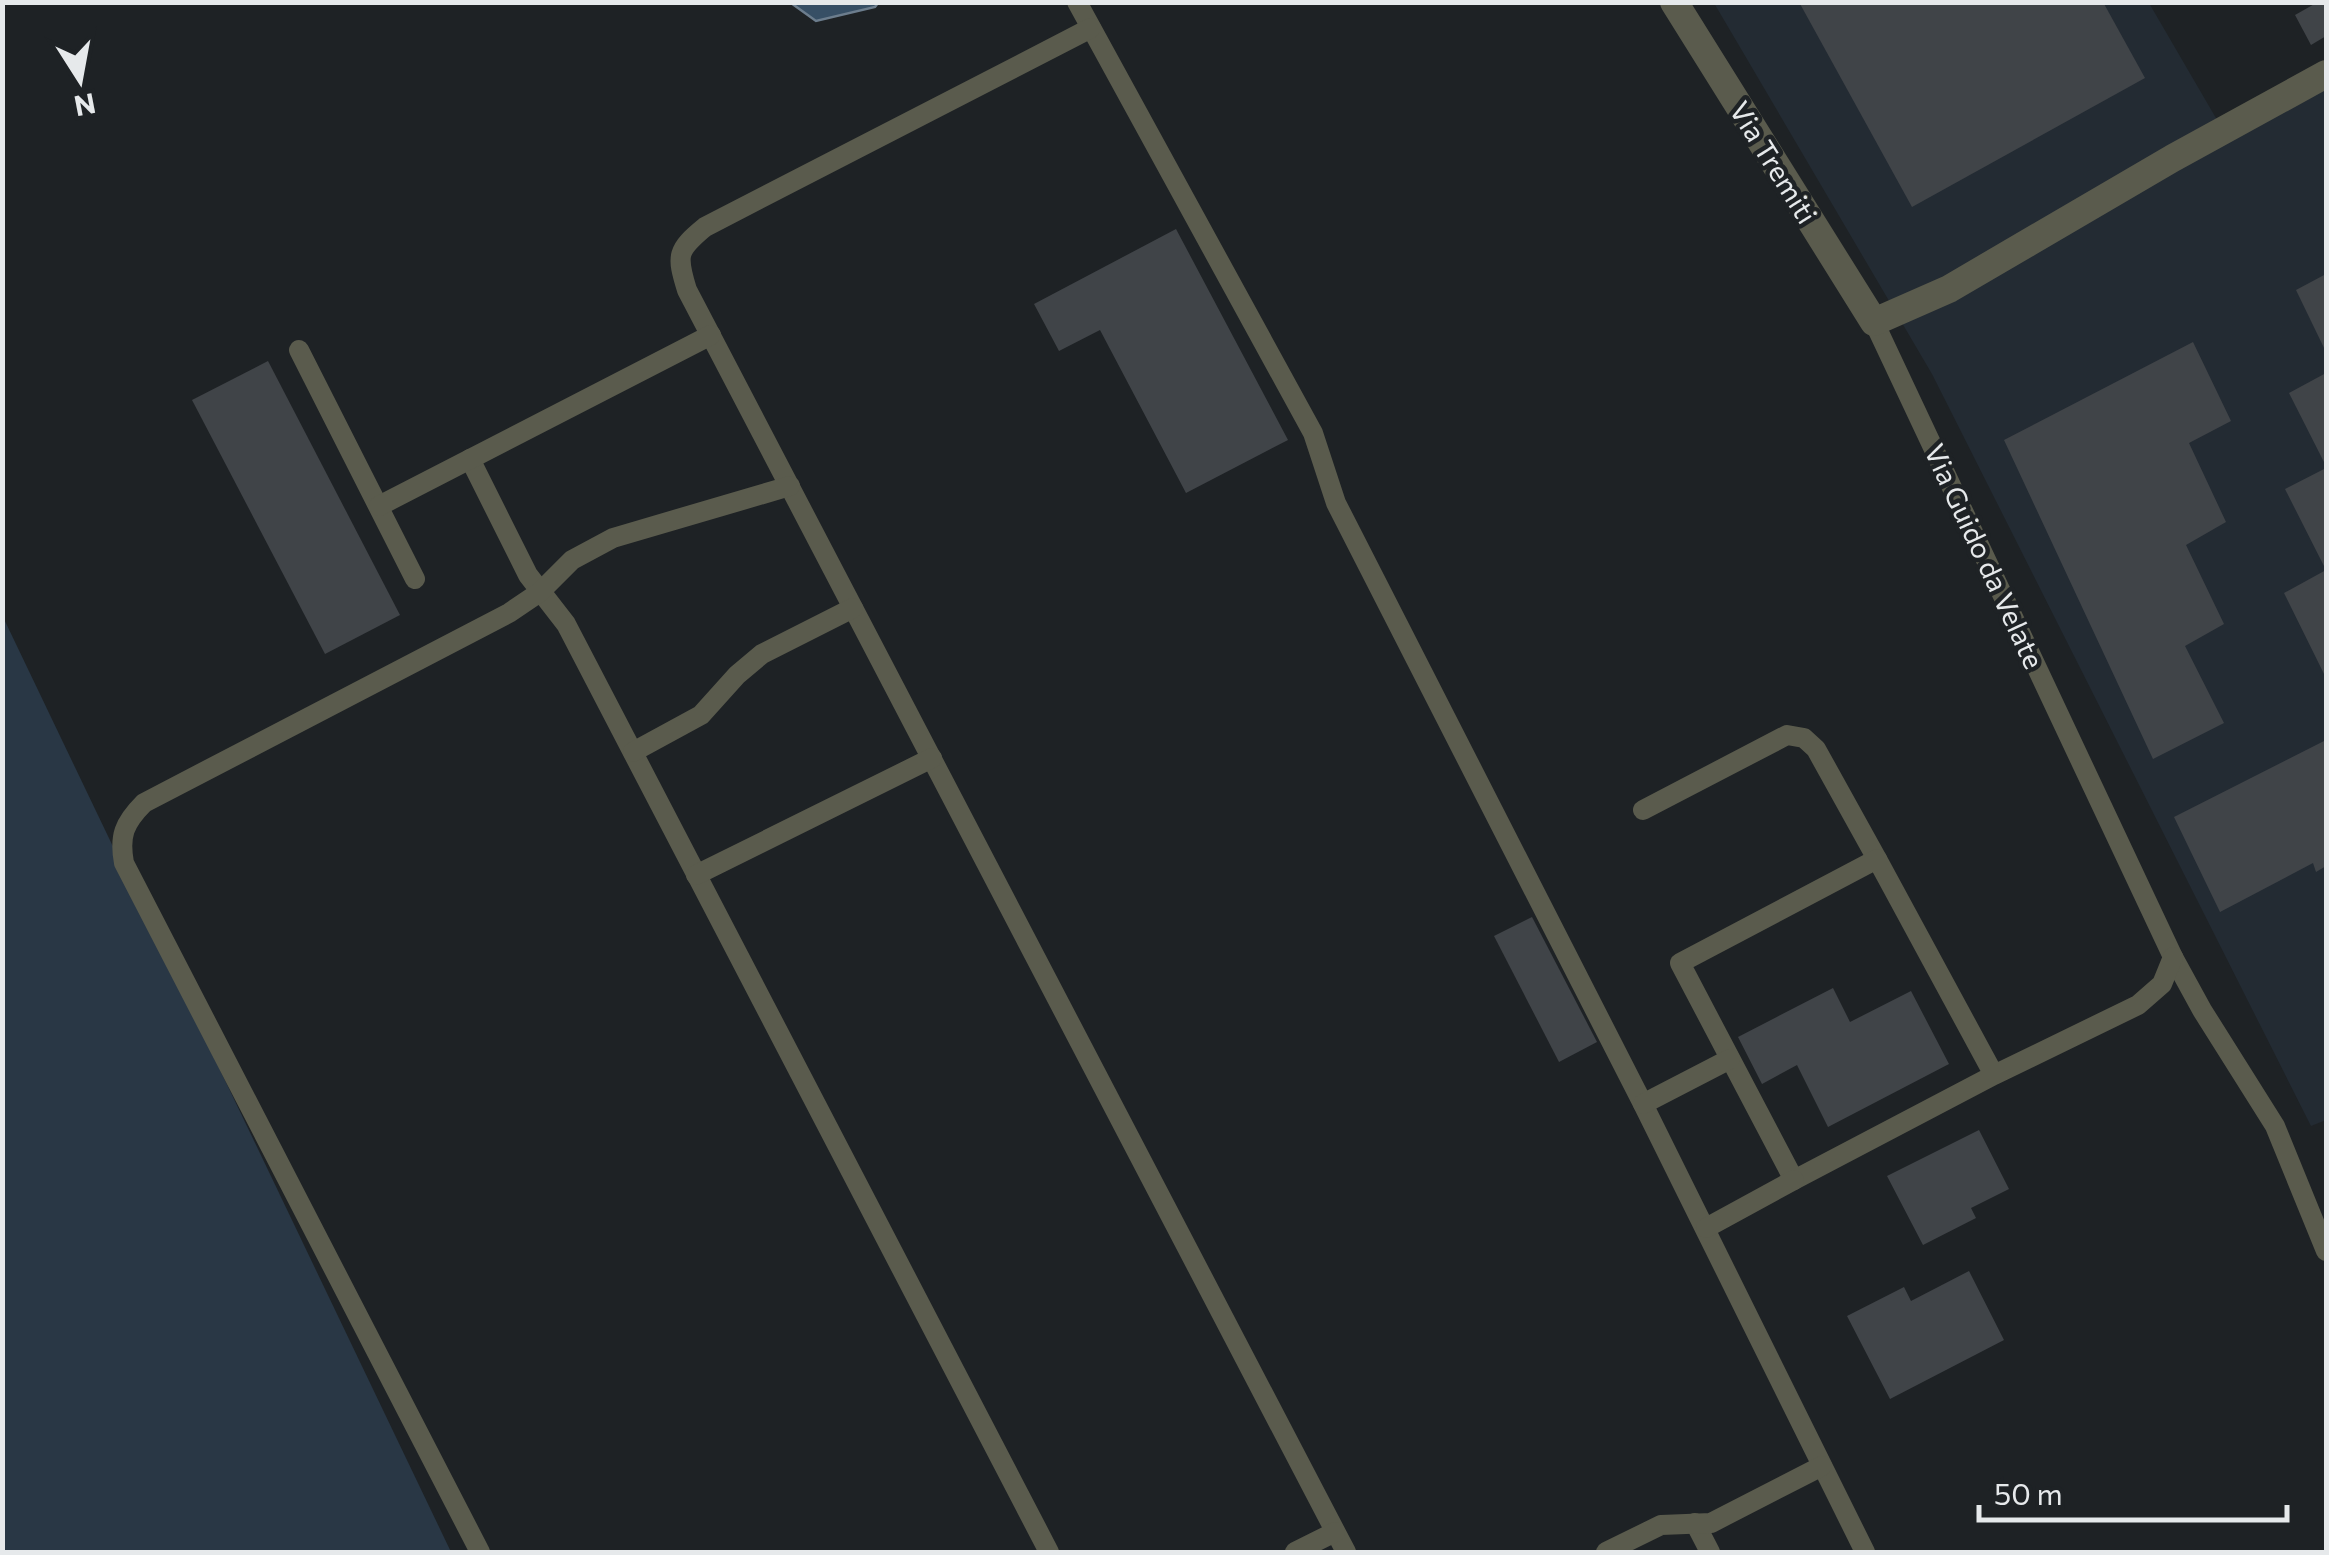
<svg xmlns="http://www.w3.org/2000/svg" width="2329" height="1555" font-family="Commissioner,sans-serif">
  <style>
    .built { fill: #232b33 }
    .green { fill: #293745 }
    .water { fill: #374f65; stroke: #6c7d8d; stroke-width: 2.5 }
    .building { fill: #404448 }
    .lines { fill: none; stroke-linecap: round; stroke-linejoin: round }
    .service { stroke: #5a5b4d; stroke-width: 20 }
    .minor { stroke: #5a5b4d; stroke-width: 28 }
    .labels { text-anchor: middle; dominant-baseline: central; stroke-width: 9; stroke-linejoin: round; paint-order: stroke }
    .street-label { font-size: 28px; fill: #e6e9eb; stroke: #1e2225 }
  </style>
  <rect width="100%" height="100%" fill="#1e2225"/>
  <path class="built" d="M 1714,3 L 2149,3 L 2227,137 L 2326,83 L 2326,1120 L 2311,1126 L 1932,374 Z"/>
  <path class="green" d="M 3,617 L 451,1552 L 3,1552 Z"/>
  <path class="water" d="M 791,3 L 878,3 L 875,7 L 816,21 Z"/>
  <g class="building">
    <path d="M 1799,2 L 2103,2 L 2145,78 L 1912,207 Z"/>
    <path d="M 2318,2 L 2326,2 L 2326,36 L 2311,45 L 2295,15 Z"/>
    <path d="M 1176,229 L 1288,440 L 1186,493 L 1100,330 L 1059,351 L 1034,304 Z"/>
    <path d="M 2326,274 L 2326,352 L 2296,290 Z"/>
    <path d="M 2193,342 L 2231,421 L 2189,443 L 2226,522 L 2186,545 L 2224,624 L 2185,646 L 2224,723 L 2153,759 L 2004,440 Z"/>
    <path d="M 268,361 L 400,615 L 325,654 L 192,400 Z"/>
    <path d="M 2326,373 L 2326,466 L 2289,393 Z"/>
    <path d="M 2326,468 L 2326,678 L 2284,593 L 2326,570 L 2285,489 Z"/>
    <path d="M 2326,740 L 2326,866 L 2316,872 L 2313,863 L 2220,912 L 2174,817 Z"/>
    <path d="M 1532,917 L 1597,1042 L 1559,1062 L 1494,936 Z"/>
    <path d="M 1833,988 L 1850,1022 L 1911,991 L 1949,1064 L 1828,1127 L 1797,1065 L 1762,1084 L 1738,1037 Z"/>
    <path d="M 1979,1130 L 2009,1189 L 1971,1208 L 1976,1218 L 1923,1245 L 1887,1176 Z"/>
    <path d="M 1969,1271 L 2004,1340 L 1890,1399 L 1847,1316 L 1904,1287 L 1911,1301 Z"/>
  </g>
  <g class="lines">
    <g class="service">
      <path d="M 1077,2 L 1313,433 L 1336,503 L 1643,1104 L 1865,1552"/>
      <path d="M 1091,28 L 705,227 C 677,250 676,255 687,290 L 1346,1552"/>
      <path d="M 1874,322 L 2173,957 L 2202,1010 L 2275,1126 L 2326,1251"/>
      <path d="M 299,350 L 415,579"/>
      <path d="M 470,459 L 528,575 L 566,624 L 1049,1552"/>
      <path d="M 379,506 L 711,335"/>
      <path d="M 633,752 L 701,715 L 737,675 L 762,654 L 853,608"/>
      <path d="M 1643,810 L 1787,735 L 1804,738 L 1816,749 L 1877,859"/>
      <path d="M 696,875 L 932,758"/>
      <path d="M 1994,1075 L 1877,859 L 1680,963 L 1794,1180 L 1994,1075 L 2138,1005 L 2162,984 L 2173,957"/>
      <path d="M 1643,1104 L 1730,1059"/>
      <path d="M 1706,1228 L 1794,1180"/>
      <path d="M 1695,1523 L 1710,1552"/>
      <path d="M 480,1552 L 124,863 C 119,836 124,823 144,803 L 509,613 L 540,592 L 572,560 L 613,538 L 790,486"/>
      <path d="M 1295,1552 L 1335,1532"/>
      <path d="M 1606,1552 L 1661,1525 L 1711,1523 L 1822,1466"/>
    </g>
    <path class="minor" d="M 1674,2 L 1874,322 L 1949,289 L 2173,158 L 2326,74"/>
  </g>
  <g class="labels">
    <g class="street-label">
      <text transform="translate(1774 162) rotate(58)">Via Tremiti</text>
      <text transform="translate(1985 556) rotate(65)">Via Guido da Velate</text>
    </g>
  </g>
  <rect width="2329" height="1555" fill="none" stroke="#e6e9eb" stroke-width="10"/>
  <g transform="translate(80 80) rotate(169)" stroke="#1e2225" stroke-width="8" paint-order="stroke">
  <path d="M0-8L18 38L0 25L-18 38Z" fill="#e6e9eb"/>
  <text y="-15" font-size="28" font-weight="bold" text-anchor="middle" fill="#e6e9eb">N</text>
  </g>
  <path d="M1979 1505v15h308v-15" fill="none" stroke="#e6e9eb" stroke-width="5"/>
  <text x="1994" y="1505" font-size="30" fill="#e6e9eb" stroke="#1e2225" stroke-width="8" paint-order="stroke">50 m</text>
</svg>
